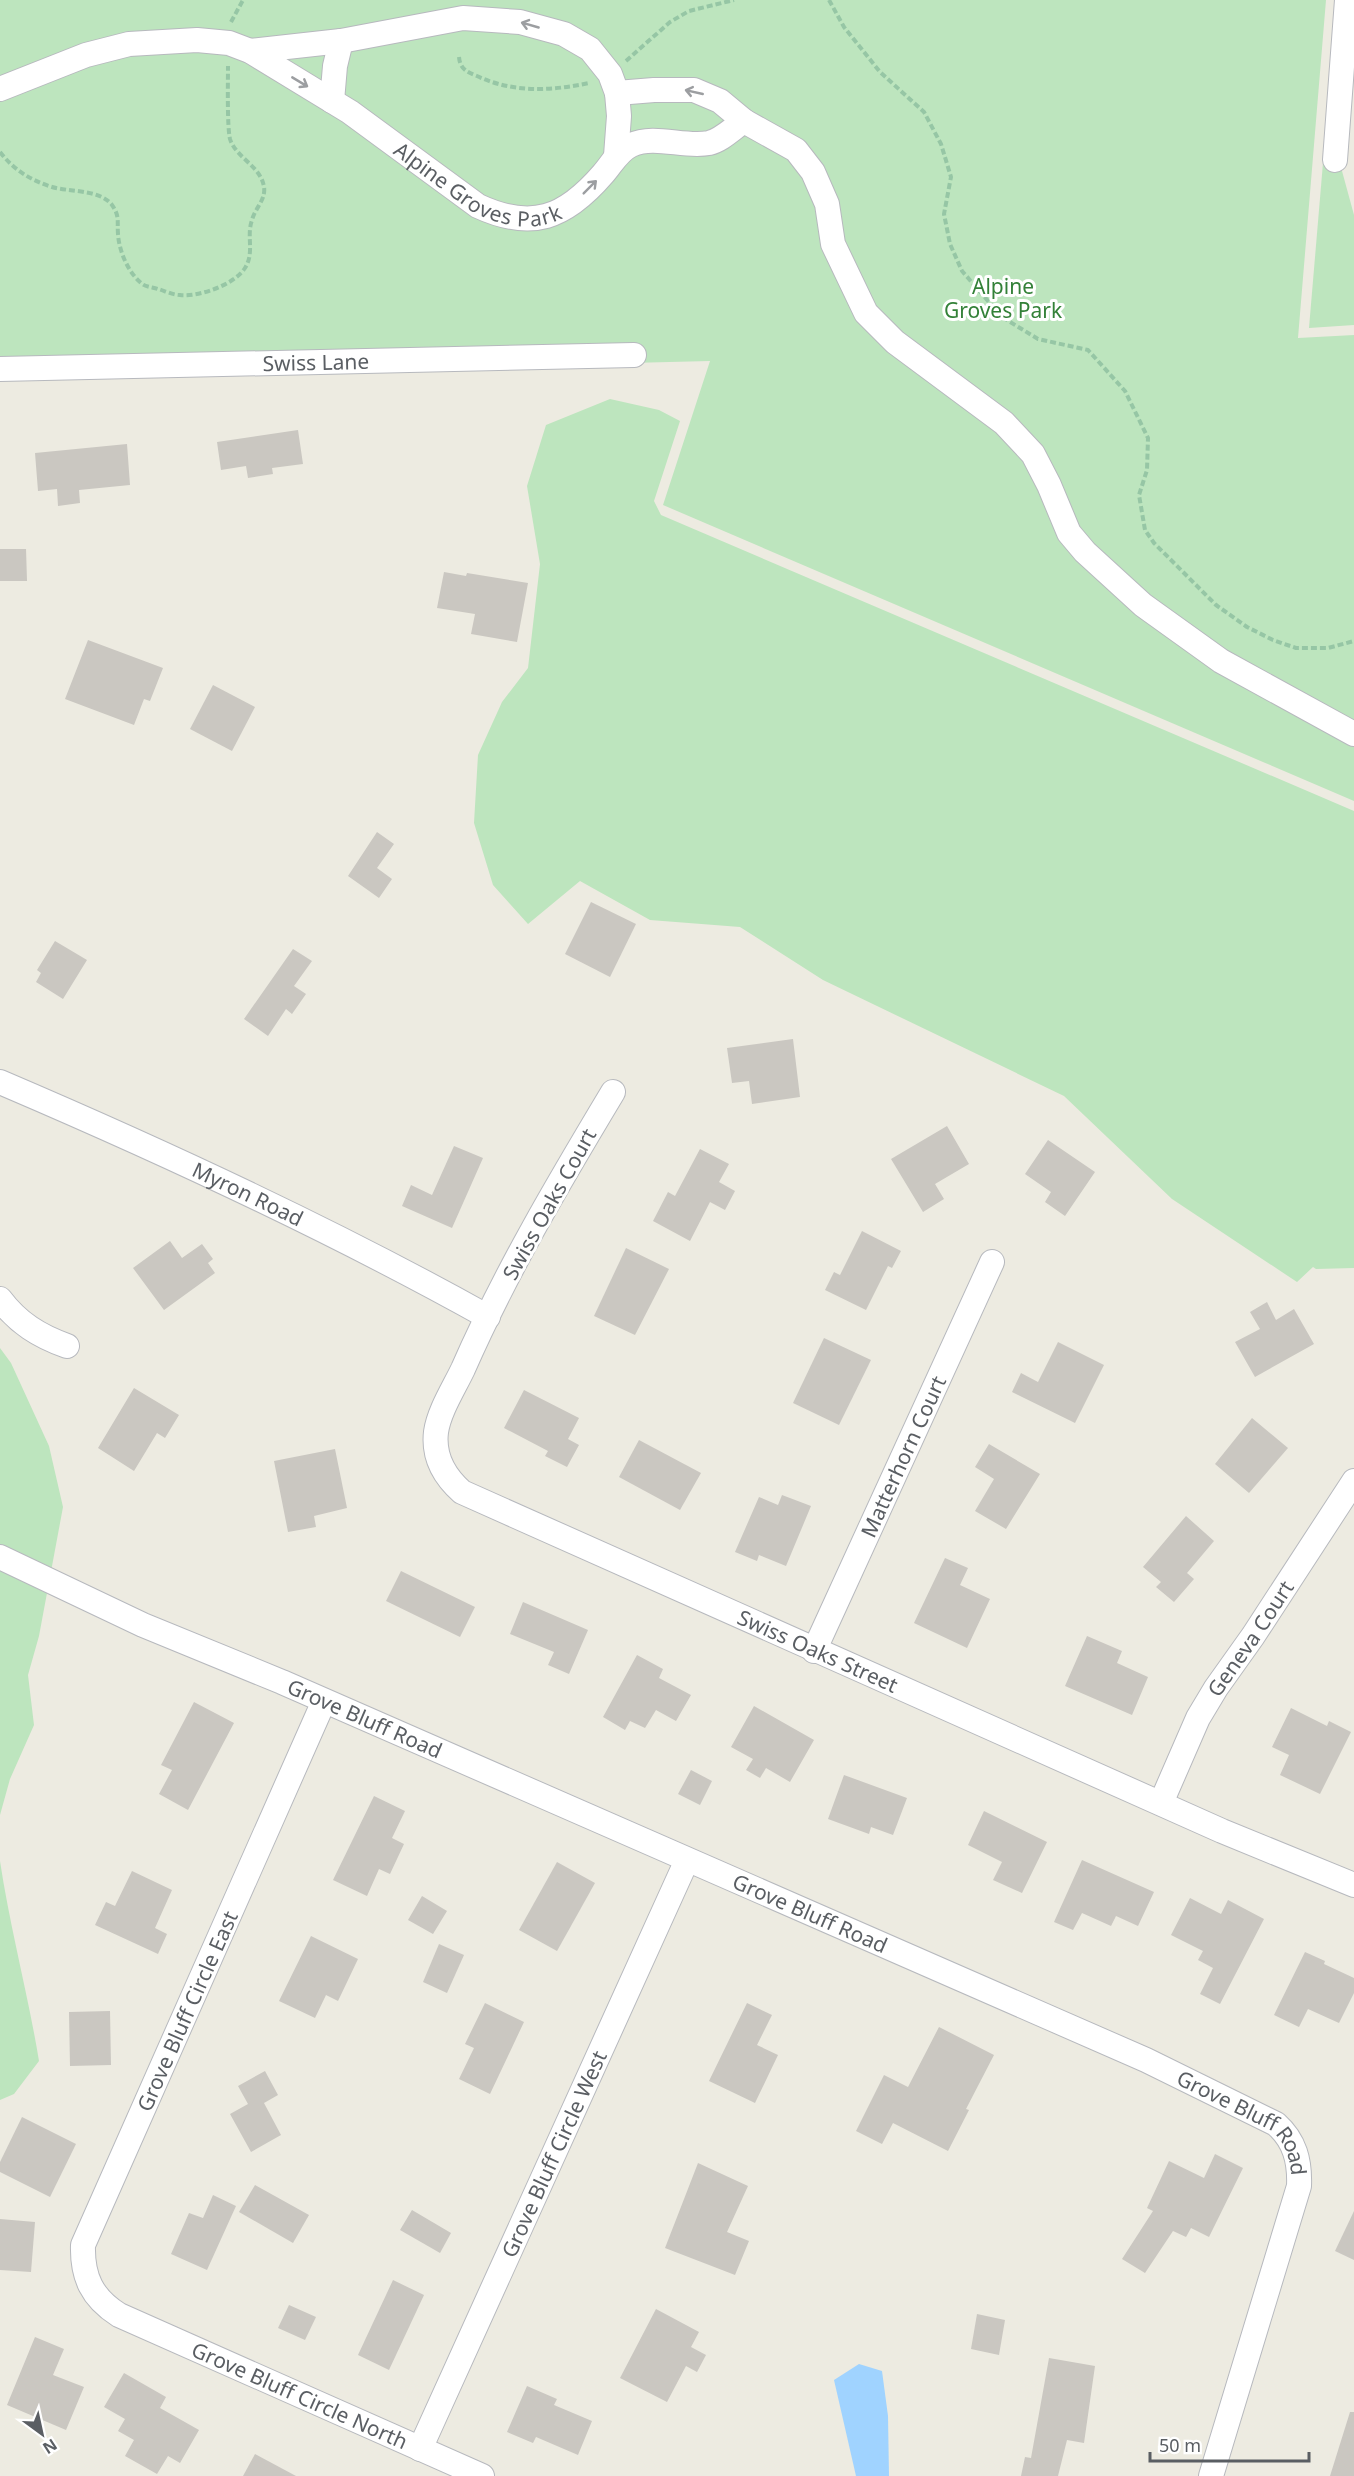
<svg xmlns="http://www.w3.org/2000/svg" width="1354" height="2476" font-family="'Noto Sans',sans-serif">
  <style>
    .green { fill: #bde5be }
    .water { fill: #a0d3ff }
    .building { fill: #cac7c1 }
    .lines { fill: none; stroke-linecap: round; stroke-linejoin: round }
    .minor-casing { stroke: #b7b9be; stroke-width: 26 }
    .path { stroke: #96c6a5; stroke-width: 4; stroke-dasharray: 6 3; stroke-linecap: butt }
    .minor { stroke: #fff; stroke-width: 24 }
    .oneway { stroke: #9c9ea1 }
    .labels { text-anchor: middle; dominant-baseline: central; stroke-width: 6; stroke-linejoin: round; paint-order: stroke }
    .street-label { font-size: 21px; fill: #5a5e63; stroke: #fff }
    .park-label { font-size: 21px; fill: #338138; stroke: #fff }
  </style>
  <rect width="100%" height="100%" fill="#edebe1"/>
  <g class="green">
    <path d="M 0,0 L 1326,0 L 1298,338 L 1354,335 L 1354,801 L 663,505 L 710,361 L 0,379 Z"/>
    <path d="M 1324,151 L 1342,171 L 1354,215 L 1354,325 L 1309,328 Z"/>
    <path d="M 610,399 L 659,410 L 680,421 L 654,501 L 661,515 L 1354,811 L 1354,1268 L 1316,1269 L 1313,1267 L 1297,1282 L 1172,1199 L 1064,1096 L 823,980 L 740,927 L 650,920 L 580,881 L 528,924 L 493,885 L 474,823 L 478,755 L 502,702 L 528,668 L 540,564 L 527,486 L 546,425 Z"/>
    <path d="M 0,1348 L 11,1363 L 49,1446 L 63,1507 L 39,1636 L 28,1675 L 34,1725 L 10,1779 L 0,1815 Z"/>
    <path d="M 0,1861 C 10,1928 28,1994 39,2061 L 14,2094 L 0,2100 Z"/>
  </g>
  <path class="water" d="M 859,2364 L 882,2371 L 888,2416 L 889,2476 L 856,2476 L 834,2380 Z"/>
  <g class="building">
    <path d="M 298,430 L 303,464 L 272,468 L 273,474 L 248,478 L 246,466 L 221,470 L 217,442 Z"/>
    <path d="M 127,444 L 130,485 L 79,490 L 80,503 L 58,506 L 57,489 L 38,491 L 35,453 Z"/>
    <path d="M 0,549 L 26,549 L 27,581 L 0,581 Z"/>
    <path d="M 444,572 L 466,576 L 467,573 L 528,583 L 517,642 L 471,634 L 475,614 L 437,608 Z"/>
    <path d="M 88,640 L 163,668 L 150,701 L 144,699 L 134,725 L 65,699 Z"/>
    <path d="M 213,685 L 255,707 L 232,751 L 190,729 Z"/>
    <path d="M 377,832 L 394,844 L 377,868 L 392,879 L 379,898 L 348,876 Z"/>
    <path d="M 591,902 L 636,924 L 610,977 L 565,954 Z"/>
    <path d="M 55,941 L 87,960 L 63,999 L 36,982 L 41,973 L 37,970 Z"/>
    <path d="M 293,949 L 312,961 L 294,986 L 306,994 L 292,1014 L 286,1009 L 268,1036 L 244,1019 Z"/>
    <path d="M 793,1039 L 800,1097 L 752,1104 L 749,1081 L 732,1083 L 727,1048 Z"/>
    <path d="M 947,1126 L 969,1164 L 935,1184 L 944,1199 L 923,1212 L 891,1159 Z"/>
    <path d="M 1048,1140 L 1095,1172 L 1065,1216 L 1045,1202 L 1051,1192 L 1025,1174 Z"/>
    <path d="M 454,1146 L 483,1158 L 452,1228 L 402,1206 L 411,1185 L 432,1195 Z"/>
    <path d="M 700,1149 L 729,1164 L 719,1182 L 735,1191 L 725,1210 L 710,1202 L 690,1241 L 653,1221 L 668,1192 L 675,1196 Z"/>
    <path d="M 862,1231 L 901,1251 L 892,1268 L 888,1266 L 866,1310 L 825,1290 L 834,1272 L 840,1275 Z"/>
    <path d="M 170,1241 L 182,1258 L 202,1244 L 213,1259 L 208,1263 L 215,1273 L 164,1310 L 133,1268 Z"/>
    <path d="M 626,1248 L 669,1269 L 635,1335 L 594,1316 Z"/>
    <path d="M 1267,1302 L 1276,1320 L 1294,1309 L 1314,1344 L 1255,1377 L 1235,1342 L 1260,1329 L 1250,1312 Z"/>
    <path d="M 824,1338 L 871,1360 L 839,1425 L 793,1403 Z"/>
    <path d="M 1058,1342 L 1104,1365 L 1075,1423 L 1012,1392 L 1021,1373 L 1038,1382 Z"/>
    <path d="M 134,1388 L 179,1415 L 165,1438 L 157,1433 L 134,1471 L 98,1448 Z"/>
    <path d="M 524,1390 L 579,1418 L 568,1439 L 579,1445 L 567,1467 L 545,1456 L 548,1451 L 504,1428 Z"/>
    <path d="M 1252,1418 L 1288,1448 L 1249,1493 L 1215,1464 Z"/>
    <path d="M 639,1440 L 701,1473 L 680,1510 L 619,1477 Z"/>
    <path d="M 989,1444 L 1040,1474 L 1006,1529 L 975,1511 L 994,1479 L 975,1467 Z"/>
    <path d="M 335,1449 L 347,1508 L 314,1516 L 316,1527 L 288,1532 L 274,1461 Z"/>
    <path d="M 782,1495 L 811,1506 L 786,1566 L 759,1555 L 757,1561 L 735,1552 L 759,1497 L 778,1505 Z"/>
    <path d="M 1186,1516 L 1214,1541 L 1187,1573 L 1194,1579 L 1174,1602 L 1156,1587 L 1161,1582 L 1143,1567 Z"/>
    <path d="M 945,1558 L 968,1568 L 960,1585 L 990,1599 L 967,1648 L 914,1623 Z"/>
    <path d="M 401,1571 L 475,1607 L 460,1637 L 386,1601 Z"/>
    <path d="M 523,1602 L 588,1630 L 569,1674 L 548,1665 L 554,1652 L 510,1634 Z"/>
    <path d="M 1087,1636 L 1122,1651 L 1117,1663 L 1148,1677 L 1132,1715 L 1065,1686 Z"/>
    <path d="M 637,1655 L 663,1669 L 659,1678 L 691,1695 L 676,1721 L 656,1710 L 645,1728 L 630,1721 L 625,1730 L 603,1717 Z"/>
    <path d="M 194,1702 L 234,1723 L 188,1810 L 159,1794 L 172,1770 L 161,1765 Z"/>
    <path d="M 754,1706 L 814,1740 L 790,1782 L 766,1768 L 760,1778 L 746,1770 L 753,1759 L 731,1747 Z"/>
    <path d="M 1291,1708 L 1327,1726 L 1329,1721 L 1351,1732 L 1320,1794 L 1280,1775 L 1289,1755 L 1272,1747 Z"/>
    <path d="M 691,1770 L 712,1781 L 700,1805 L 678,1794 Z"/>
    <path d="M 844,1775 L 907,1798 L 893,1835 L 871,1827 L 869,1834 L 828,1819 Z"/>
    <path d="M 374,1796 L 405,1811 L 392,1838 L 404,1844 L 390,1874 L 379,1869 L 367,1896 L 333,1880 Z"/>
    <path d="M 984,1811 L 1047,1842 L 1022,1893 L 993,1880 L 1002,1862 L 968,1845 Z"/>
    <path d="M 1082,1860 L 1154,1892 L 1138,1926 L 1116,1916 L 1111,1926 L 1082,1913 L 1073,1930 L 1054,1922 Z"/>
    <path d="M 557,1862 L 595,1883 L 557,1951 L 519,1930 Z"/>
    <path d="M 132,1871 L 172,1890 L 155,1928 L 167,1934 L 158,1954 L 95,1925 L 106,1902 L 115,1906 Z"/>
    <path d="M 422,1896 L 447,1911 L 433,1934 L 408,1920 Z"/>
    <path d="M 1190,1898 L 1221,1914 L 1228,1900 L 1264,1919 L 1220,2004 L 1200,1994 L 1213,1968 L 1198,1960 L 1203,1951 L 1171,1935 Z"/>
    <path d="M 311,1936 L 358,1959 L 338,2001 L 326,1995 L 315,2018 L 279,2001 Z"/>
    <path d="M 439,1944 L 464,1955 L 447,1993 L 423,1982 Z"/>
    <path d="M 1305,1952 L 1325,1961 L 1324,1964 L 1354,1978 L 1354,1993 L 1339,2023 L 1308,2009 L 1299,2027 L 1274,2015 Z"/>
    <path d="M 485,2003 L 524,2022 L 490,2094 L 459,2079 L 474,2048 L 465,2044 Z"/>
    <path d="M 747,2003 L 772,2015 L 757,2045 L 778,2055 L 755,2103 L 709,2081 Z"/>
    <path d="M 110,2011 L 111,2065 L 70,2066 L 69,2012 Z"/>
    <path d="M 939,2027 L 994,2055 L 966,2109 L 969,2110 L 948,2151 L 893,2123 L 882,2144 L 856,2131 L 884,2075 L 908,2087 Z"/>
    <path d="M 265,2071 L 278,2095 L 264,2103 L 281,2135 L 251,2152 L 230,2114 L 248,2104 L 238,2086 Z"/>
    <path d="M 22,2117 L 76,2144 L 50,2197 L 0,2172 L 0,2162 Z"/>
    <path d="M 1215,2154 L 1243,2168 L 1209,2237 L 1191,2228 L 1186,2237 L 1173,2231 L 1145,2273 L 1122,2259 L 1153,2211 L 1147,2208 L 1169,2161 L 1204,2178 Z"/>
    <path d="M 698,2163 L 748,2186 L 727,2232 L 749,2241 L 735,2275 L 665,2248 Z"/>
    <path d="M 255,2185 L 309,2215 L 293,2243 L 239,2212 Z"/>
    <path d="M 213,2195 L 236,2206 L 207,2270 L 171,2254 L 189,2213 L 203,2218 Z"/>
    <path d="M 412,2210 L 451,2233 L 440,2253 L 400,2230 Z"/>
    <path d="M 1354,2211 L 1354,2260 L 1335,2251 Z"/>
    <path d="M 0,2219 L 35,2222 L 31,2272 L 0,2270 Z"/>
    <path d="M 393,2280 L 424,2295 L 389,2370 L 358,2355 Z"/>
    <path d="M 289,2305 L 316,2317 L 305,2340 L 278,2328 Z"/>
    <path d="M 656,2309 L 699,2332 L 691,2347 L 706,2355 L 697,2372 L 686,2366 L 667,2402 L 620,2378 Z"/>
    <path d="M 977,2314 L 1005,2320 L 999,2355 L 971,2349 Z"/>
    <path d="M 35,2337 L 64,2349 L 53,2375 L 84,2387 L 66,2430 L 7,2405 Z"/>
    <path d="M 1049,2358 L 1095,2366 L 1084,2443 L 1067,2440 L 1058,2476 L 1021,2476 L 1025,2457 L 1031,2458 Z"/>
    <path d="M 124,2373 L 166,2397 L 160,2408 L 199,2430 L 180,2463 L 168,2456 L 157,2474 L 125,2456 L 134,2440 L 118,2431 L 125,2419 L 104,2407 Z"/>
    <path d="M 527,2386 L 557,2399 L 554,2405 L 592,2421 L 578,2455 L 536,2437 L 533,2443 L 507,2432 Z"/>
    <path d="M 1350,2412 L 1354,2412 L 1354,2476 L 1330,2476 Z"/>
    <path d="M 255,2454 L 296,2476 L 243,2476 Z"/>
  </g>
  <g class="lines">
    <g class="minor-casing">
      <g id="minor">
        <path d="M 250,51 L 341,41 L 463,18 L 520,22 L 564,34 L 590,49 L 610,74 L 617,93 L 654,90 L 694,90 L 720,101 L 744,121 L 796,150 L 813,172 L 827,204 L 833,244 L 866,313 L 895,342 L 1004,423 L 1033,454 L 1049,485 L 1069,533 L 1085,552 L 1143,605 L 1221,661 L 1354,734"/>
        <path id="s1" d="M 0,89 L 86,55 L 129,44 L 197,40 L 229,43 L 250,51 L 350,112 L 478,206 C 532,231 565,218 603,174 C 612,164 618,151 631,145 C 655,134 684,148 709,143 C 722,140 733,128 744,121"/>
        <path d="M 332,101 L 335,66 L 341,41"/>
        <path d="M 616,156 L 619,116 L 617,93"/>
        <path d="M 1335,160 L 1347,0"/>
        <path id="s2" d="M 0,369 L 634,355"/>
        <path id="s3" d="M 0,1082 C 164,1152 332,1230 488,1317"/>
        <path id="s4" d="M 613,1092 C 559,1182 505,1273 463,1369 C 454,1388 439,1411 436,1432 C 433,1457 444,1476 462,1492 L 1222,1831 L 1354,1885"/>
        <path d="M 0,1299 C 18,1323 39,1336 67,1346"/>
        <path id="s5" d="M 0,1557 L 143,1625 L 282,1682 L 1146,2060 L 1276,2124 C 1295,2141 1300,2161 1299,2186 L 1211,2476"/>
        <path id="s6" d="M 814,1651 L 992,1262"/>
        <path id="s7" d="M 324,1701 L 83,2245 C 82,2277 92,2298 119,2315 L 482,2476"/>
        <path id="s8" d="M 1161,1803 L 1198,1718 L 1216,1688 L 1253,1636 L 1354,1481"/>
        <path id="s9" d="M 420,2449 L 687,1860"/>
      </g>
    </g>
    <g class="path">
      <path d="M 829,0 L 844,27 L 880,72 L 924,112 L 941,144 L 951,177 L 944,214 L 950,244 L 962,271 L 1002,317 L 1038,339 L 1088,350 L 1125,391 L 1148,438 L 1147,470 L 1139,495 L 1145,530 L 1154,543 L 1216,605 L 1247,627 L 1273,640 L 1296,648 L 1328,648 L 1354,641"/>
      <path d="M 231,22 L 243,0"/>
      <path d="M 459,57 C 460,69 467,72 477,76 C 513,93 551,91 589,83"/>
      <path d="M 626,61 L 670,22 L 689,11 L 734,0"/>
      <path d="M 0,152 C 14,170 30,180 52,187 C 68,192 100,189 112,205 C 120,216 117,222 118,234 C 119,251 128,272 141,283 C 145,287 152,287 158,289 C 165,291 173,295 180,295 C 199,297 234,285 245,268 C 255,252 246,237 252,220 C 255,208 266,200 264,187 C 261,166 236,158 230,139 C 227,127 228,80 228,66"/>
    </g>
    <use href="#minor" class="minor"/>
  </g>
  <defs><path id="oneway-shaft" d="M-6 0H5M1.5-3L5.5 0L1.5 3" fill="none" stroke-width="1.6" stroke-linecap="round" stroke-linejoin="round" transform="scale(1.5)"/></defs>
  <g class="oneway">
    <use href="#oneway-shaft" transform="translate(530 25) rotate(-164)"/>
    <use href="#oneway-shaft" transform="translate(300 82) rotate(31)"/>
    <use href="#oneway-shaft" transform="translate(694 92) rotate(-167)"/>
    <use href="#oneway-shaft" transform="translate(590 187) rotate(-45)"/>
  </g>
  <g class="labels">
    <g class="street-label">
      <text stroke="none"><textPath href="#s1" startOffset="528">Alpine Groves Park</textPath></text>
      <text stroke="none"><textPath href="#s2" startOffset="316">Swiss Lane</textPath></text>
      <text stroke="none"><textPath href="#s3" startOffset="272">Myron Road</textPath></text>
      <text transform="translate(549 1204) rotate(-61)">Swiss Oaks Court</text>
      <text stroke="none"><textPath href="#s6" startOffset="214">Matterhorn Court</textPath></text>
      <text stroke="none"><textPath href="#s8" startOffset="188">Geneva Court</textPath></text>
      <text stroke="none"><textPath href="#s4" startOffset="842">Swiss Oaks Street</textPath></text>
      <text stroke="none"><textPath href="#s5" startOffset="399">Grove Bluff Road</textPath></text>
      <text stroke="none"><textPath href="#s5" startOffset="885">Grove Bluff Road</textPath></text>
      <text transform="translate(187 2011) rotate(-66)">Grove Bluff Circle East</text>
      <text stroke="none"><textPath href="#s5" startOffset="1371">Grove Bluff Road</textPath></text>
      <text stroke="none"><textPath href="#s9" startOffset="324">Grove Bluff Circle West</textPath></text>
      <text stroke="none"><textPath href="#s7" startOffset="876">Grove Bluff Circle North</textPath></text>
    </g>
    <g class="park-label">
      <text x="1003" y="286">Alpine<tspan x="1003" dy="24">Groves Park</tspan></text>
    </g>
  </g>
  <g transform="translate(42 2434) rotate(147)" stroke="#ffffff" stroke-width="4.5" paint-order="stroke">
  <path d="M0-4.5L10 22L0 15L-10 22Z" fill="#5a5e63"/>
  <text y="-9" font-size="16" font-weight="bold" text-anchor="middle" fill="#5a5e63">N</text>
  </g>
  <path d="M1150 2452v9h159v-9" fill="none" stroke="#5a5e63" stroke-width="3"/>
  <text x="1159" y="2452" font-size="18" fill="#5a5e63" stroke="#ffffff" stroke-width="4.5" paint-order="stroke">50 m</text>
</svg>
